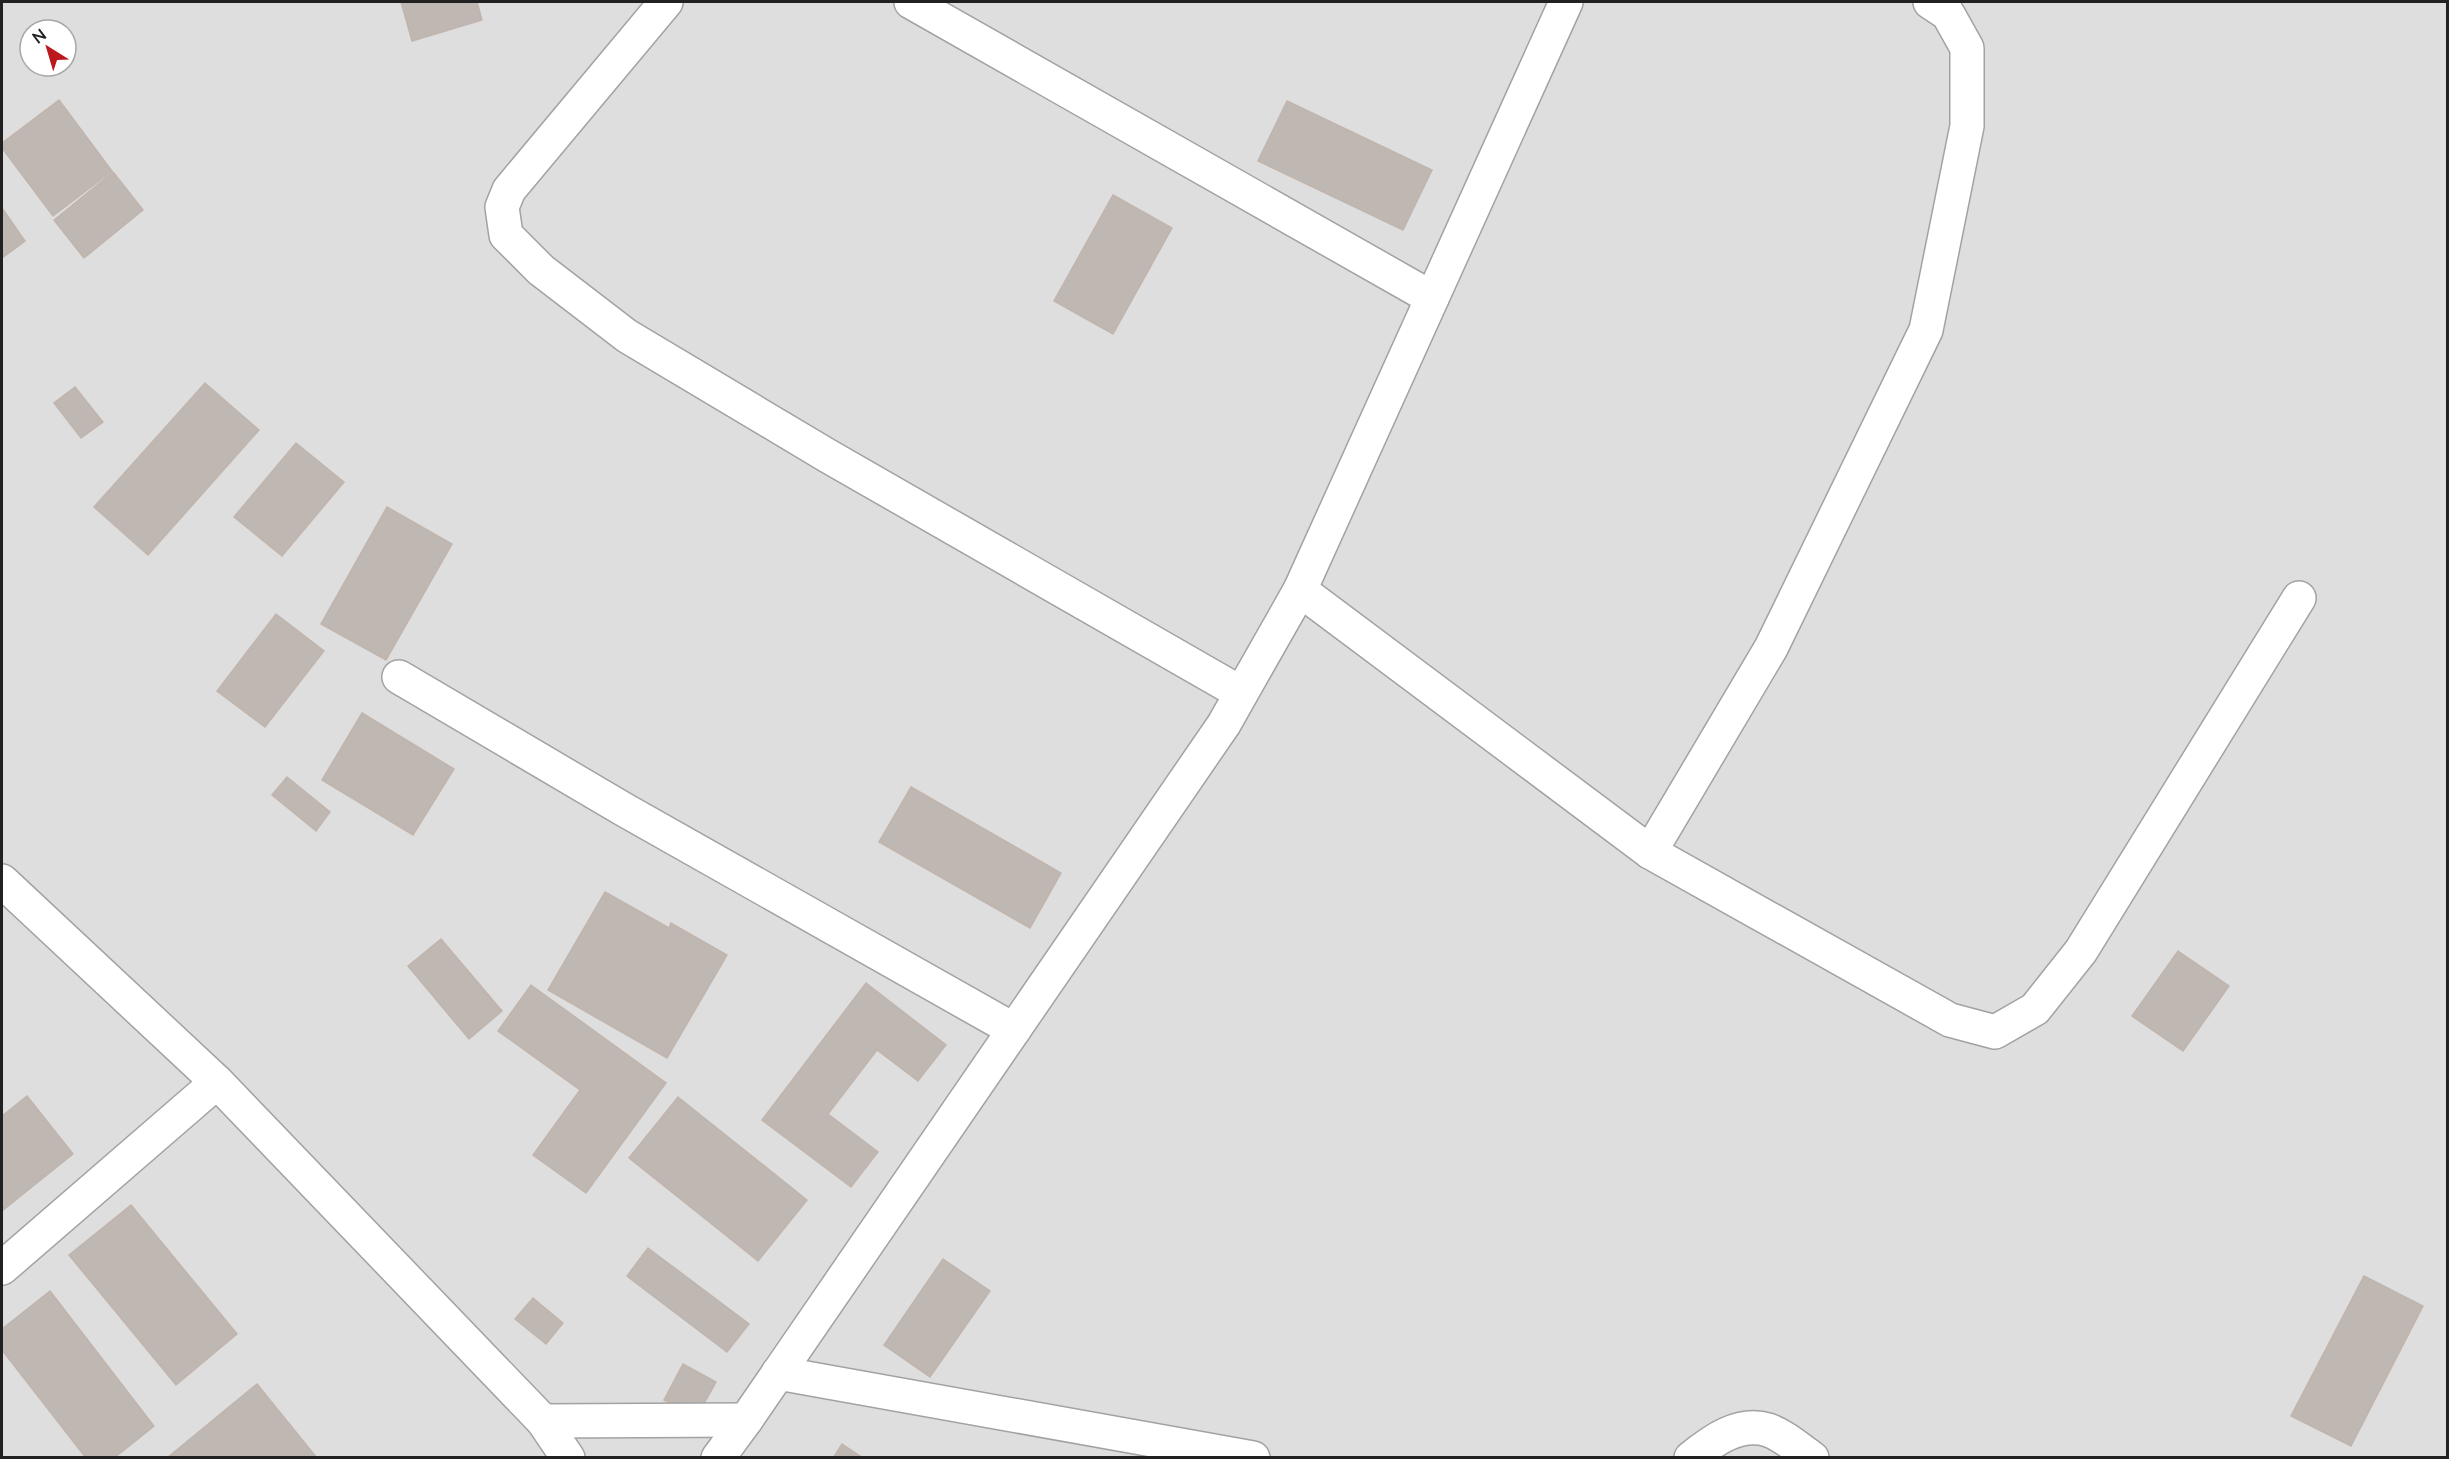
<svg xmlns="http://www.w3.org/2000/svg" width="2449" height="1459" font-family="Lato,sans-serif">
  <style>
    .residential { fill: #dfdede; fill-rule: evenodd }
    .building { fill: #beb7b2; stroke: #c1b5ad; stroke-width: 1.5 }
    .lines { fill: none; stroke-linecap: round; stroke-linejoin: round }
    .minor-casing { stroke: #a2a2a2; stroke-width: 36 }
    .minor { stroke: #fff; stroke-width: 33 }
  </style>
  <rect width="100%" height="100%" fill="#f0eee9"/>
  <path class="residential" d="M 2,2 L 2447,2 L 2447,1457 L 2,1457 ZM 30,30 L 66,30 L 66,66 L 30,66 Z"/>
  <g class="building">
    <path d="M 401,2 L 477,2 L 482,20 L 412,41 Z"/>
    <path d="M 59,100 L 112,171 L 53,216 L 2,148 L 2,143 Z"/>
    <path d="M 1287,101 L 1432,170 L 1403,230 L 1258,161 Z"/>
    <path d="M 113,172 L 143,210 L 84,258 L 54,220 Z"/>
    <path d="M 1113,195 L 1172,228 L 1113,334 L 1054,301 Z"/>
    <path d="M 2,208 L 25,241 L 2,258 Z"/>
    <path d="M 205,383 L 259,430 L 148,555 L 94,507 Z"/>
    <path d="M 75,387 L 103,422 L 81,438 L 54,403 Z"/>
    <path d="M 296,443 L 344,482 L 282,556 L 234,517 Z"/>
    <path d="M 387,507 L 452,544 L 386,660 L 321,624 Z"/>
    <path d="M 276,614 L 324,651 L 265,727 L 217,691 Z"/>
    <path d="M 362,713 L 454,769 L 413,835 L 322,780 Z"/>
    <path d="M 287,777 L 330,812 L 316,831 L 272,795 Z"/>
    <path d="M 911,787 L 1061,873 L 1030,928 L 879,842 Z"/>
    <path d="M 605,892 L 669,928 L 671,923 L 727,955 L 667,1058 L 548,990 Z"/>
    <path d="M 441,939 L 502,1011 L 469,1039 L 408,966 Z"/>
    <path d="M 2178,951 L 2229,986 L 2183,1051 L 2132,1016 Z"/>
    <path d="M 866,983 L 946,1045 L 918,1081 L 877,1050 L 828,1114 L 878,1152 L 851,1187 L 762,1120 Z"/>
    <path d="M 531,985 L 666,1083 L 586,1193 L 533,1155 L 580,1090 L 498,1031 Z"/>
    <path d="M 27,1096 L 73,1154 L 2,1211 L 2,1116 Z"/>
    <path d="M 678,1097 L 807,1200 L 758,1261 L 629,1158 Z"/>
    <path d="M 131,1205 L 237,1334 L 176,1385 L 69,1255 Z"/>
    <path d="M 648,1248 L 749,1324 L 727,1352 L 627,1276 Z"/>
    <path d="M 943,1259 L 990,1291 L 930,1377 L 884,1345 Z"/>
    <path d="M 2364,1276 L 2423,1306 L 2351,1446 L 2291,1416 Z"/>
    <path d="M 50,1291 L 154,1426 L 114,1458 L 86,1458 L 2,1350 L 2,1329 Z"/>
    <path d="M 533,1298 L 563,1323 L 546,1344 L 515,1319 Z"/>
    <path d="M 683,1364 L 716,1382 L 696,1418 L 664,1400 Z"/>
    <path d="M 257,1384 L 317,1458 L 167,1458 Z"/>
    <path d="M 842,1444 L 863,1458 L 833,1458 Z"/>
  </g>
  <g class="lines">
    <g class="minor-casing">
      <g id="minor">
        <path d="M 666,2 L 509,190 L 502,207 L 506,235 L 541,270 L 627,336 L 828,456 L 1241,693"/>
        <path d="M 911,2 L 1432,298"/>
        <path d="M 1300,590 L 1650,852 L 1950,1020 L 1995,1032 L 2035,1009 L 2081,951 L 2299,598"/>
        <path d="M 399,677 L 623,809 L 1014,1030"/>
        <path d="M 1650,852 L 1771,648 L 1926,330 L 1967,126 L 1967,48 L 1948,14 L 1930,2"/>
        <path d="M 2,881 L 217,1082 L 543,1421 L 568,1458"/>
        <path d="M 2,1268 L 217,1082"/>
        <path d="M 778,1373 L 1253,1458"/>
        <path d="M 543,1421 L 746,1420"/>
        <path d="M 718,1458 L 746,1420 L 1224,724 L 1300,590 L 1566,2"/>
        <path d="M 1691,1458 C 1712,1441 1739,1421 1768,1430 C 1783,1435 1799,1449 1812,1458"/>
      </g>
    </g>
    <use href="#minor" class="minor"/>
  </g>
  <rect width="2449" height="1459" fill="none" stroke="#212121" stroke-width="6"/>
  <g transform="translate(48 48) rotate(323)"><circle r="28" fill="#ffffff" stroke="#a6a6a6" stroke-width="1.5"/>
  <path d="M0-4.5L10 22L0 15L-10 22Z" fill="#bb171d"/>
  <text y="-9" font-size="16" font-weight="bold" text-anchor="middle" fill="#212121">N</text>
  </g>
</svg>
